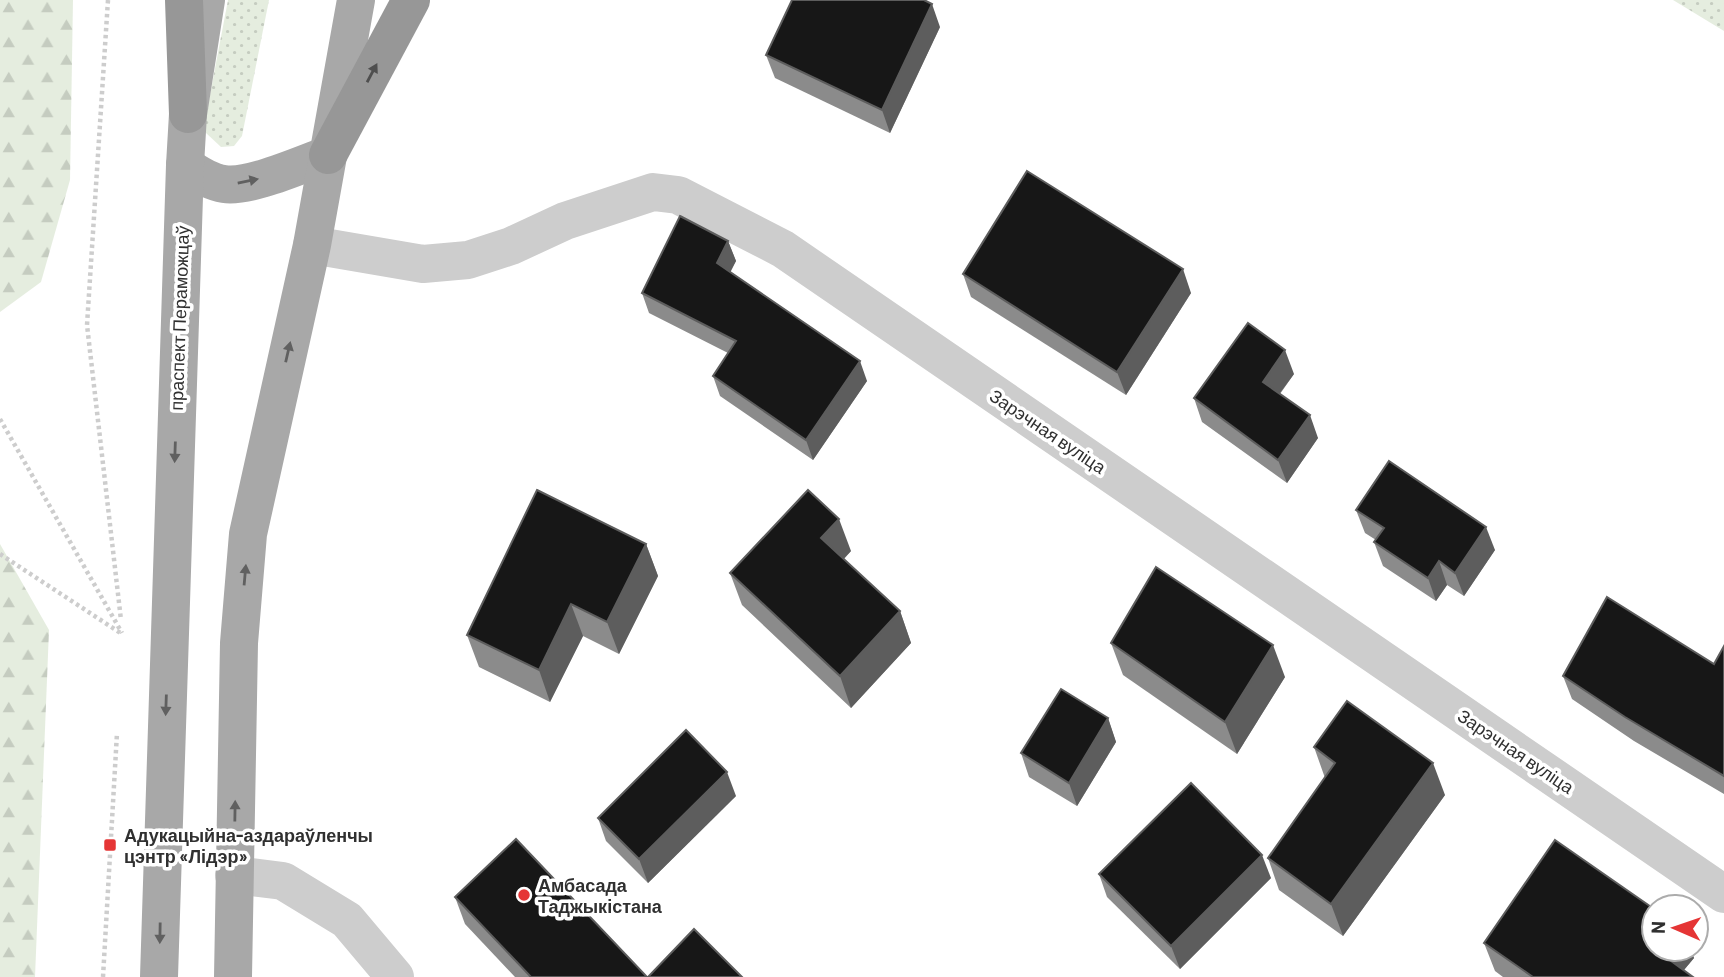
<svg xmlns="http://www.w3.org/2000/svg" width="1724" height="977" font-family="Barlow,sans-serif">
  <style>
    .grass { fill: url(#grass-dots) }
    .forest { fill: url(#forest-firs) }
    .lines { fill: none; stroke-linecap: round; stroke-linejoin: round }
    .path { stroke: #cdcdcd; stroke-width: 4.5; stroke-dasharray: 3.5 3.5; stroke-linecap: butt }
    .street { stroke: #cdcdcd; stroke-width: 38 }
    .primary { stroke: #a8a8a8; stroke-width: 38 }
    .highway { stroke: #979797; stroke-width: 38 }
    .wall { fill: #8b8b8b }
    .shaded-wall { fill: #5d5d5d }
    .building { fill: #171717; stroke: #5d5d5d; stroke-width: 2 }
    .oneway { fill: #4f4f4f }
    .oneway2 { fill: #606060 }
    .poi-dot { fill: #e53535; stroke: #fff; stroke-width: 2.5 }
    .labels { text-anchor: middle; dominant-baseline: central; stroke-width: 7; stroke-linejoin: round; paint-order: stroke }
    .street-label { font-size: 18px; fill: #303030; stroke: #fff }
    .poi-label { font-size: 18px; font-weight: bold; fill: #303030; stroke: #fff; text-anchor: start }
  </style>
  <defs>
    <pattern id="grass-dots" width="8" height="8" patternUnits="userSpaceOnUse" patternTransform="scale(1.75)"><rect width="8" height="8" fill="#e5eddf"/><path d="M2 2h.1M6 6h.1" fill="none" stroke="#c5ccc0" stroke-width="1.8" stroke-linecap="round"/></pattern>
    <pattern id="forest-firs" width="22" height="20" patternUnits="userSpaceOnUse" patternTransform="scale(1.75)"><rect width="22" height="20" fill="#e5eddf"/><path d="M5 1l3.5 6h-7zM16 11l3.5 6h-7z" fill="#c5ccc0"/></pattern>
  </defs>
  <rect width="100%" height="100%" fill="#fff"/>
  <g class="grass">
    <path d="M 228,0 L 269,0 L 242,136 L 234,146 L 221,147 L 206,133 L 205,121 Z"/>
    <path d="M 1673,0 L 1724,0 L 1724,31 Z"/>
  </g>
  <g class="forest">
    <path d="M 0,0 L 73,0 L 70,180 L 41,282 L 0,312 Z"/>
    <path d="M 0,544 L 49,630 L 35,977 L 0,977 Z"/>
  </g>
  <g class="lines">
    <g class="path">
      <path d="M 108,0 L 87,325 L 121,620"/>
      <path d="M 0,419 L 122,633"/>
      <path d="M 0,554 L 122,634"/>
      <path d="M 103,977 L 117,733"/>
    </g>
    <g class="street">
      <path d="M 312,245 L 423,264 L 468,260 L 511,246 L 565,221 L 653,192 L 678,195 L 783,249 L 1724,894"/>
      <path d="M 234,875 L 283,881 L 347,920 L 395,977"/>
    </g>
    <g class="primary">
      <path d="M 185,165 C 196,173 210,182 224,184 C 250,188 302,164 328,155"/>
      <path d="M 159,977 L 185,165 L 188,114 L 206,0"/>
      <path d="M 233,977 L 239,643 L 248,534 L 312,245 L 356,0"/>
    </g>
    <g class="highway">
      <path d="M 184,0 L 188,114"/>
      <path d="M 328,155 L 411,0"/>
    </g>
  </g>
  <g class="wall">
    <path d="M 940,27 L 890,133 L 775,78 L 766,55 Z"/>
    <path d="M 728,241 L 736,261 L 730,271 L 867,381 L 813,460 L 720,396 L 713,376 L 728,353 L 649,313 L 642,293 Z"/>
    <path d="M 963,274 L 1191,293 L 1126,395 L 971,297 Z"/>
    <path d="M 1294,374 L 1280,394 L 1318,438 L 1287,483 L 1202,422 L 1194,398 Z"/>
    <path d="M 1356,510 L 1495,550 L 1464,596 L 1447,585 L 1436,601 L 1383,566 L 1374,542 L 1376,540 L 1365,533 Z"/>
    <path d="M 646,544 L 658,576 L 619,654 L 583,636 L 550,702 L 479,667 L 467,635 Z"/>
    <path d="M 851,551 L 844,559 L 900,611 L 911,643 L 851,708 L 742,605 L 730,573 Z"/>
    <path d="M 1111,643 L 1285,677 L 1237,754 L 1123,675 Z"/>
    <path d="M 1724,646 L 1724,794 L 1634,741 L 1572,699 L 1563,676 L 1714,664 Z"/>
    <path d="M 1108,718 L 1116,742 L 1077,806 L 1029,777 L 1021,753 Z"/>
    <path d="M 1314,747 L 1445,795 L 1343,936 L 1279,890 L 1268,858 L 1325,778 Z"/>
    <path d="M 736,796 L 648,883 L 606,841 L 598,818 Z"/>
    <path d="M 1099,874 L 1271,878 L 1180,969 L 1107,897 Z"/>
    <path d="M 455,897 L 647,977 L 515,977 L 465,924 Z"/>
    <path d="M 1484,943 L 1654,949 L 1690,949 L 1694,958 L 1684,970 L 1693,977 L 1503,977 L 1495,971 Z"/>
  </g>
  <g class="shaded-wall">
    <path d="M 932,4 L 940,27 L 890,133 L 882,110 Z"/>
    <path d="M 728,241 L 736,261 L 725,283 L 717,263 Z"/>
    <path d="M 1183,269 L 1191,293 L 1126,395 L 1117,372 Z"/>
    <path d="M 1285,350 L 1294,374 L 1271,405 L 1263,382 Z"/>
    <path d="M 860,361 L 867,381 L 813,460 L 806,440 Z"/>
    <path d="M 1310,415 L 1318,438 L 1287,483 L 1278,460 Z"/>
    <path d="M 839,519 L 851,551 L 833,570 L 821,538 Z"/>
    <path d="M 1486,527 L 1495,550 L 1464,596 L 1455,573 Z"/>
    <path d="M 646,544 L 658,576 L 619,654 L 607,622 Z"/>
    <path d="M 1439,561 L 1447,585 L 1436,601 L 1428,578 Z"/>
    <path d="M 571,604 L 583,636 L 550,702 L 539,670 Z"/>
    <path d="M 900,611 L 911,643 L 851,708 L 840,676 Z"/>
    <path d="M 1273,645 L 1285,677 L 1237,754 L 1225,722 Z"/>
    <path d="M 1108,718 L 1116,742 L 1077,806 L 1069,783 Z"/>
    <path d="M 1433,763 L 1445,795 L 1343,936 L 1331,904 Z"/>
    <path d="M 727,772 L 736,796 L 648,883 L 639,859 Z"/>
    <path d="M 1262,855 L 1271,878 L 1180,969 L 1171,946 Z"/>
    <path d="M 1668,949 L 1690,949 L 1694,958 L 1678,977 L 1663,955 Z"/>
  </g>
  <g class="building">
    <path d="M 792,0 L 924,0 L 932,4 L 882,110 L 766,55 Z"/>
    <path d="M 1027,171 L 1183,269 L 1117,372 L 963,274 Z"/>
    <path d="M 680,216 L 728,241 L 717,263 L 860,361 L 806,440 L 713,376 L 736,341 L 642,293 Z"/>
    <path d="M 1248,323 L 1285,350 L 1263,382 L 1310,415 L 1278,460 L 1194,398 Z"/>
    <path d="M 1389,461 L 1486,527 L 1455,573 L 1439,561 L 1428,578 L 1374,542 L 1384,528 L 1356,510 Z"/>
    <path d="M 537,490 L 646,544 L 607,622 L 571,604 L 539,670 L 467,635 Z"/>
    <path d="M 808,490 L 839,519 L 821,538 L 900,611 L 840,676 L 730,573 Z"/>
    <path d="M 1156,567 L 1273,645 L 1225,722 L 1111,643 Z"/>
    <path d="M 1607,597 L 1714,664 L 1724,646 L 1724,776 L 1625,717 L 1563,676 Z"/>
    <path d="M 1061,689 L 1108,718 L 1069,783 L 1021,753 Z"/>
    <path d="M 1347,701 L 1433,763 L 1331,904 L 1268,858 L 1335,763 L 1314,747 Z"/>
    <path d="M 686,730 L 727,772 L 639,859 L 598,818 Z"/>
    <path d="M 1191,783 L 1262,855 L 1171,946 L 1099,874 Z"/>
    <path d="M 516,839 L 647,977 L 531,977 L 455,897 Z"/>
    <path d="M 1555,840 L 1654,909 L 1654,949 L 1668,949 L 1663,955 L 1693,977 L 1533,977 L 1484,943 Z"/>
    <path d="M 694,929 L 742,977 L 648,977 Z"/>
  </g>
  <defs><path id="oneway-solid" d="M-6-.8H1V-3.2L6.5 0L1 3.2V.8H-6Z" transform="scale(1.75)"/></defs>
  <use class="oneway" href="#oneway-solid" transform="translate(372 73) rotate(-62)"/>
  <g class="oneway2">
    <use href="#oneway-solid" transform="translate(248 181) rotate(-12)"/>
    <use href="#oneway-solid" transform="translate(288 352) rotate(-77)"/>
    <use href="#oneway-solid" transform="translate(175 452) rotate(92)"/>
    <use href="#oneway-solid" transform="translate(245 575) rotate(-85)"/>
    <use href="#oneway-solid" transform="translate(166 705) rotate(92)"/>
    <use href="#oneway-solid" transform="translate(235 811) rotate(-89)"/>
    <use href="#oneway-solid" transform="translate(160 933) rotate(91)"/>
  </g>
  <g class="poi-dot">
    <rect x="103" y="838" width="14" height="14" rx="3.5"/>
    <circle cx="524" cy="895" r="7"/>
  </g>
  <g class="labels">
    <g class="street-label">
      <text transform="translate(179 318) rotate(-88)">праспект Пераможцаў</text>
      <text transform="translate(1048 431) rotate(34)">Зарэчная вуліца</text>
      <text transform="translate(1516 751) rotate(34)">Зарэчная вуліца</text>
    </g>
    <g class="poi-label">
      <text x="124" y="835">Адукацыйна-аздараўленчы<tspan x="124" dy="21">цэнтр «Лідэр»</tspan></text>
      <text x="538" y="885">Амбасада<tspan x="538" dy="21">Таджыкістана</tspan></text>
    </g>
  </g>
  <g transform="translate(1675 928) rotate(272)"><circle r="33" fill="#ffffff" stroke="#acacac" stroke-width="2"/>
  <path d="M0-5L12 26L0 18L-12 26Z" fill="#e53535"/>
  <text y="-10" font-size="19" font-weight="bold" text-anchor="middle" fill="#303030">N</text>
  </g>
</svg>
